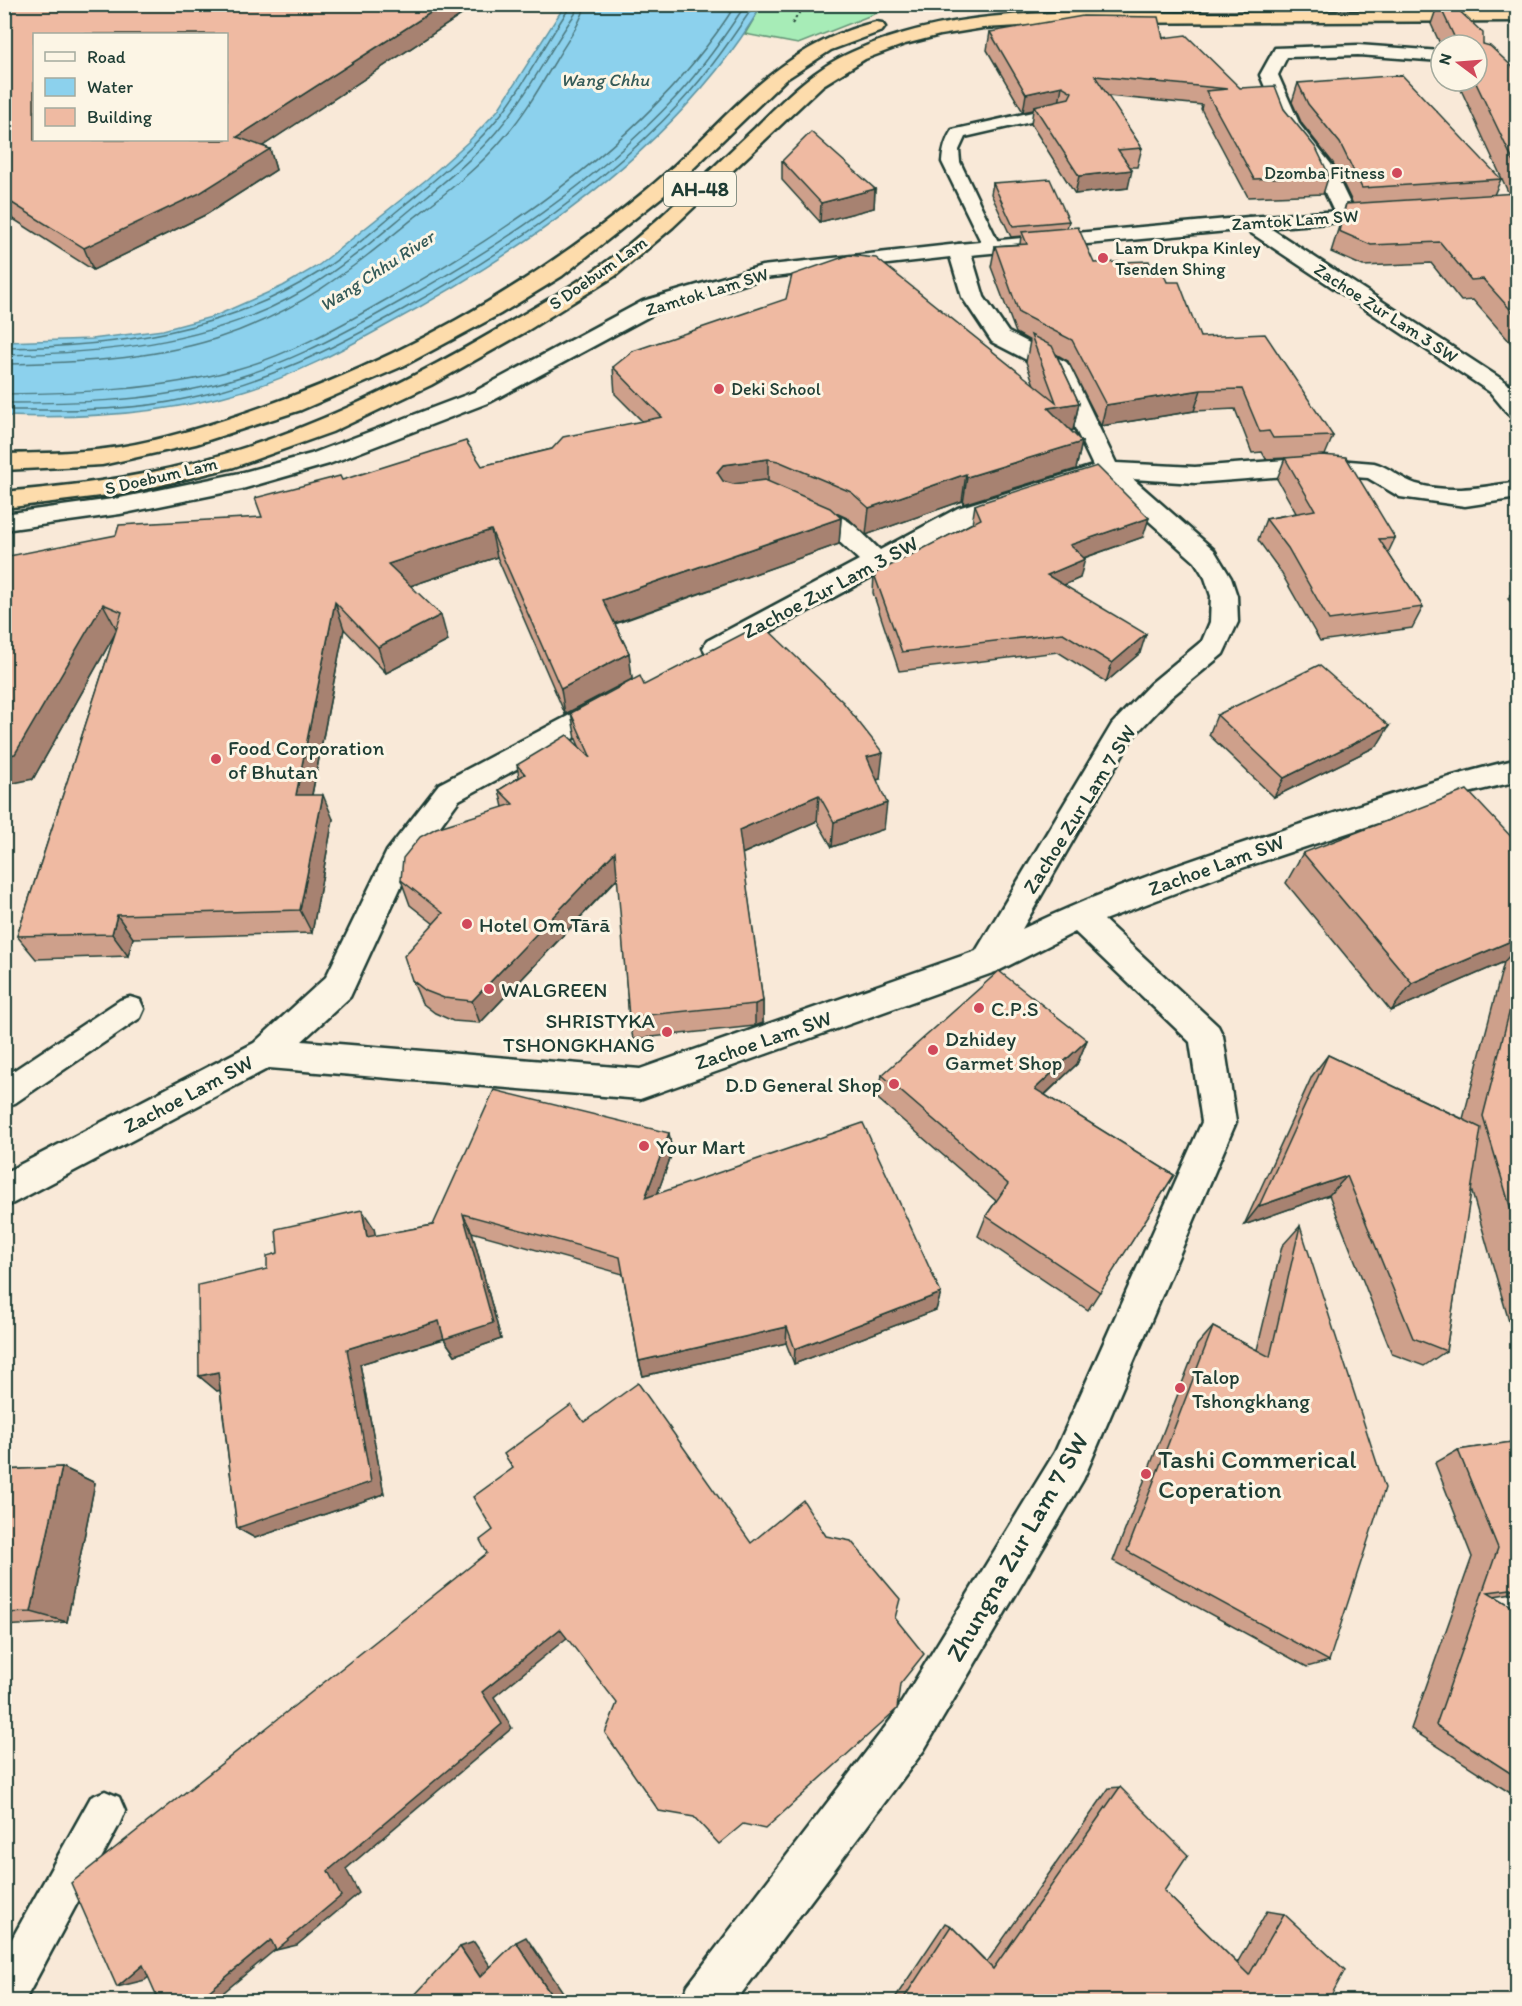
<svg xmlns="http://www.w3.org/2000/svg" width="1522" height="2006" font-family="Itim,sans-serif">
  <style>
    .green { fill: #a7ecb7; stroke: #639476; stroke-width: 1.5 }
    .water { fill: #8cd1ed; stroke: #6096a3; stroke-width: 1.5 }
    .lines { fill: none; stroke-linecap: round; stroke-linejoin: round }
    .shore { stroke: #4b787e; stroke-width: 1.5 }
    .lane-casing { stroke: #1f3d34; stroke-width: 5 }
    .street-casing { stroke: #1f3d34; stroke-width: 5 }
    .secondary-casing { stroke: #1f3d34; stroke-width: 5 }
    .highway-casing { stroke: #1f3d34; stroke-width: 5 }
    .path { stroke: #1f3d34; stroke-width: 2; stroke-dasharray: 3 3; stroke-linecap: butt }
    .lane { fill: #fcf5e5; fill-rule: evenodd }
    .street { fill: #fcf5e5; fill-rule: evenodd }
    .secondary { fill: #fcf5e5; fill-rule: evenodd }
    .highway { fill: #fddcac; fill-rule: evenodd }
    .wall { fill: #cea08b; stroke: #1f3d34; stroke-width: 1.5 }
    .shaded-wall { fill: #a78271; stroke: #1f3d34; stroke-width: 1.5 }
    .building { fill: #efbaa2; stroke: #1f3d34; stroke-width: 1.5; fill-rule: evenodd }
    .poi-dot { fill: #d1495b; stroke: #fcf5e5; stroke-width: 2 }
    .labels { text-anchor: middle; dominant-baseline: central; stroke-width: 6; stroke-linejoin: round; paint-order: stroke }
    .far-water-label { font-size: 18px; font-style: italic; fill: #355b59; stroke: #fcf5e5 }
    .far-poi-label { font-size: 18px; fill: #1f3d34; stroke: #fcf5e5; text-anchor: start }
    .far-street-label { font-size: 18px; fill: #1f3d34; stroke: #fcf5e5 }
    .shield { fill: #fcf5e5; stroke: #617469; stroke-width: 1.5 }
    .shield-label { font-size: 20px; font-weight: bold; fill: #1f3d34 }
    .street-label { font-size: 21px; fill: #1f3d34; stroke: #fcf5e5 }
    .poi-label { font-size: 21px; fill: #1f3d34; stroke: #fcf5e5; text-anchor: start }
    .near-poi-label { font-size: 26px; fill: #1f3d34; stroke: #fcf5e5; text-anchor: start }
    .near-street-label { font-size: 26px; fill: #1f3d34; stroke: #fcf5e5 }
  </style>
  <rect width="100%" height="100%" fill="#f9e9d8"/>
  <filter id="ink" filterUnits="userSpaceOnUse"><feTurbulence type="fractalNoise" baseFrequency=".0167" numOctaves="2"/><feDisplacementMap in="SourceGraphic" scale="12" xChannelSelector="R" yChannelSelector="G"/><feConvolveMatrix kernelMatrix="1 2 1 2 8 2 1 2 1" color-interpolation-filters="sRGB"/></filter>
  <g filter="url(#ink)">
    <path class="green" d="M 762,5 L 762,4 L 897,5 L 798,44 L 745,34 Z"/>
    <path class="water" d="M 565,5 L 762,5 C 681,143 526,250 387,325 C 340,351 294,376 243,391 C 167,414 84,419 5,416 L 5,342 L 92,339 L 163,330 L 215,316 L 283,286 L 319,265 L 427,179 L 468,142 L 498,110 Z"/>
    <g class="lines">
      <g class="shore">
        <path d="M 4,348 C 116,347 225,332 321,271 C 351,252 376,228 403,206 C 438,177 474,149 502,113 C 527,81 545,44 568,10 L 569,4"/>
        <path d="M 4,355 C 102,353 202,345 290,298 C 332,276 367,246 403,216 C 436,188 470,163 497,131 C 528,95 548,52 575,14 L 577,4"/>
        <path d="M 4,364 C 75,363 147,360 215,339 C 299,312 349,271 415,217 C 447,192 480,167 506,135 C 526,112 541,85 556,60 C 567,41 580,25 586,4"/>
        <path d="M 4,394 C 81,393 159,390 234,370 C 286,356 335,329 382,302 C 511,231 657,131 736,4"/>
        <path d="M 4,403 C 73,403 144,402 212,385 C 277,369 336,338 394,305 C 496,249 595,183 675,98 C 702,69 724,37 746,4"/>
        <path d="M 4,410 C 65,410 129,412 189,398 C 267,382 334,348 402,310 C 503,254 602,187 681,102 C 709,72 732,38 755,4"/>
      </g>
      <g class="lane-casing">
        <g id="lane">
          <path d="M 1059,106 L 1067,111 L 1065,114 L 965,137 L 959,150 L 960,162 L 1001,248 L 998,252 L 986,252 L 942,162 C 943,150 945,141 952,130 Z"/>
          <path d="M 130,997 L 140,1000 L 144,1009 L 140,1018 L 15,1103 L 4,1107 L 4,1077 L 120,1000 Z"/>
          <path d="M 105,1791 L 119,1797 L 125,1811 L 119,1825 L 24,2002 L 4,2002 L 4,1953 L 91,1797 Z"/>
        </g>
      </g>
      <g class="street-casing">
        <g id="street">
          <path d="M 1358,45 L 1441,51 L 1441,61 L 1358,55 L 1287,57 L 1278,75 L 1300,125 L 1331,164 L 1356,216 L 1353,220 L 1346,222 L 1339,220 L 1336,216 L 1312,165 L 1281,126 L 1260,75 L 1275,48 Z"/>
          <path d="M 1249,217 L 1256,219 L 1506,382 L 1518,395 L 1518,418 L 1510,416 L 1490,392 L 1242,227 L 1239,223 L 1242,219 Z"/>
          <path d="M 959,244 L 966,246 L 970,250 L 984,297 L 1008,332 L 1066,362 L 1070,367 L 1116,463 L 1195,467 L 1313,458 L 1374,463 C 1389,467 1401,479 1416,484 C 1449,494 1484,487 1518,482 L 1518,498 L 1465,506 L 1400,497 L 1368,478 L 1313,474 L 1195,483 L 1133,479 L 1214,550 L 1231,578 L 1237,596 L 1238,622 L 1223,654 L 1170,698 L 1132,738 L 1022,929 C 1113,885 1209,854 1304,823 C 1375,800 1445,776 1518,759 L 1518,781 L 1468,793 L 1230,872 L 1104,920 L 1218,1026 L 1223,1036 L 1236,1122 L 1083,1480 L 924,1750 L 735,2002 L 681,2002 L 688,1985 L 892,1718 L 1055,1452 L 1202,1122 L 1190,1042 L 1075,932 L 998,971 L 640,1099 L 269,1068 L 4,1208 L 4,1173 L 254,1043 L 326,977 L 387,851 L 439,784 L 604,697 L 614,694 L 624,697 L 628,704 L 624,711 L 459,800 L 410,867 L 350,997 L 302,1041 L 640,1069 L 976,951 L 1112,724 L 1150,684 L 1202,641 L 1210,622 L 1211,596 L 1205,578 L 1195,562 L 1103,480 L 976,520 L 727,655 L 717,658 L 707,655 L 703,648 L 707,641 L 859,560 L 830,533 L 791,516 L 787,510 L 791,504 C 806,500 835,513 848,521 C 860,529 870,541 880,550 L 958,508 L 1093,466 L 1048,371 L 992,342 L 962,297 L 948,250 L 952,246 Z"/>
        </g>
      </g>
      <g class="secondary-casing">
        <path id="secondary" d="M 1388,208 L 1395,210 L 1398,214 L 1395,218 L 1249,229 L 959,256 L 764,278 L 659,311 L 490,402 L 329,464 L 242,489 L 120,514 L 4,530 L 4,514 L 120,498 L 240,473 L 311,454 L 474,392 L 643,301 L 762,266 L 959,244 L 1249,217 Z"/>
      </g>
      <g class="highway-casing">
        <g id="highway">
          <path d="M 1518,11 L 1518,21 L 1073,23 L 983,28 L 940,35 L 905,44 L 865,59 L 823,85 L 673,227 L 615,276 L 525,332 L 431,385 L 332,432 L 234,467 L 132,492 L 4,508 L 4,492 C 68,486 131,479 192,463 C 299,436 400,386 495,331 C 540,304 587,279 627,246 C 672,209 713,167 755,128 C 784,99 814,68 852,52 C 962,3 1086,13 1203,13 C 1308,13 1413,10 1518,11 Z"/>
          <path d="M 876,22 L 882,23 L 885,27 L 882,31 L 831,50 L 785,80 L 673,188 L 562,276 L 500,314 L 403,366 L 301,410 L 196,444 L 102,465 L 4,470 L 4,454 C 43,453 82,453 119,447 C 167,439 214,424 259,408 C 402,359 533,284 649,188 C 727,123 771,48 876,22 Z"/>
        </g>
      </g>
      <path class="path" d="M 792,24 L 805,4"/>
      <use href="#lane" class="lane"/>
      <use href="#street" class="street"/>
      <use href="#secondary" class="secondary"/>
      <use href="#highway" class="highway"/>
    </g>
    <g class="wall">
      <path d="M 4,4 L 478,4 L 262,146 L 270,149 L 276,170 L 207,214 L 93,270 L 4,213 Z"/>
      <path d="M 1438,4 L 1452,4 L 1483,44 L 1518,72 L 1518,351 L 1473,300 L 1461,301 L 1431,263 L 1363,266 L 1331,252 L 1346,204 L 1353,204 L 1333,163 L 1302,124 L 1292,102 L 1298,83 L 1501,179 L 1494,195 L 1509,194 L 1457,81 L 1477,81 L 1477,45 L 1441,46 L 1431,24 Z"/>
      <path d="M 990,32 L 1163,38 L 1240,88 L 1284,109 L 1329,175 L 1323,194 L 1248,197 L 1201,109 L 1202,105 L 1107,96 L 1142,148 L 1137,167 L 1130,167 L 1128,188 L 1075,194 L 1031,124 L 1033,110 L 1023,112 L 987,50 Z"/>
      <path d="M 782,161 L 875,189 L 874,208 L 820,222 L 782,180 Z"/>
      <path d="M 993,183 L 1069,221 L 1067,228 L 1094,263 L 1153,271 L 1167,282 L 1200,337 L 1333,436 L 1325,455 L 1395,538 L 1388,553 L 1423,607 L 1412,628 L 1320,641 L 1279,569 L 1258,540 L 1266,519 L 1296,513 L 1277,479 L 1285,458 L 1266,459 L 1262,452 L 1252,453 L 1235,409 L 1194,411 L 1101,426 L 1068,361 L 1056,354 L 1079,403 L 1073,430 L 1070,430 L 1082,442 L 1076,469 L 963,504 L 962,501 L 866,535 L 849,519 L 836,513 L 841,518 L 839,544 L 615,624 L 629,653 L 632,679 L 565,714 L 497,557 L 410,586 L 448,641 L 386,673 L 344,629 L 312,795 L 333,819 L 312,933 L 133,938 L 128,956 L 36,959 L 17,936 L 115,634 L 33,779 L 4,557 L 262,517 L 342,480 L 482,466 L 552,449 L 642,421 L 615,394 L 613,367 L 1034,385 L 1026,362 L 1030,341 L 1016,333 L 991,267 L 995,246 L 1020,244 L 1021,236 L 1011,237 L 991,194 Z"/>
      <path d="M 975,505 L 1143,537 L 1084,558 L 1080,578 L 1064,585 L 1140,653 L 1106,682 L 1058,652 L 899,671 L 873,593 L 874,574 L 972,524 Z"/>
      <path d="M 1518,583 L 1518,610 L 1508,599 Z"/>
      <path d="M 644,685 L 880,779 L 877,780 L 884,829 L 832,847 L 817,821 L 742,854 L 763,1001 L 763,1023 L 755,1026 L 633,1039 L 629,1017 L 618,878 L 480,1023 L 453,1021 L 435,1013 L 422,1003 L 412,980 L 434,924 L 410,905 L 401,880 L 503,807 L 499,790 L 519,777 L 517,765 L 579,746 L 576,739 L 571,713 Z"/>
      <path d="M 1217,715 L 1377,746 L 1274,797 L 1209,735 Z"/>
      <path d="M 1518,844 L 1518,1353 L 1471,1189 L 1446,1351 L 1424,1366 L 1392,1354 L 1329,1195 L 1244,1225 L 1312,1076 L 1328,1055 L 1463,1119 L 1504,962 L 1391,1011 L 1286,883 L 1303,853 Z"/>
      <path d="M 1087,1040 L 1077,1064 L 1045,1095 L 1174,1175 L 1088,1310 L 978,1236 L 986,1216 L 996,1201 L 878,1099 L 882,1075 Z"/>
      <path d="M 669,1133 L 672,1153 L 657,1194 L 941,1293 L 936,1310 L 794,1364 L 786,1343 L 643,1376 L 639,1361 L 623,1274 L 472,1232 L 501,1339 L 455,1355 L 444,1339 L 360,1364 L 384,1494 L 255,1538 L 237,1528 L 220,1390 L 217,1391 L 199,1376 L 267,1269 L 374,1228 L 375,1236 L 433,1225 Z"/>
      <path d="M 1300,1226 L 1329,1661 L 1307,1667 L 1113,1561 L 1197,1345 L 1213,1327 L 1257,1350 L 1282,1246 Z"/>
      <path d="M 1518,1441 L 1518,1592 L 1494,1596 L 1518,1610 L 1518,1798 L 1411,1729 L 1472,1557 L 1435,1463 L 1458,1450 Z"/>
      <path d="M 62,1467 L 95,1483 L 67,1622 L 4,1626 L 4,1470 Z"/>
      <path d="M 1120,1787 L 1164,1891 L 1237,1963 L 1267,1911 L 1284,1914 L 1328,2001 L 893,2001 L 945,1923 L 951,1926 L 987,1962 L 1109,1788 Z"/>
    </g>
    <g class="shaded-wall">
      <path d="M 444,4 L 478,4 L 243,159 L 237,137 Z"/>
      <path d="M 1062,86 L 1059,104 L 1034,106 L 1033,110 L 1023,112 L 1026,94 Z"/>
      <path d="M 270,149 L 276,170 L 207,214 L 93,270 L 84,248 Z"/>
      <path d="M 1132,170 L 1128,188 L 1075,194 L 1079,176 Z"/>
      <path d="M 875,189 L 874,208 L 820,222 L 821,203 Z"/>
      <path d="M 1201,390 L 1194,411 L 1101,426 L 1106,405 Z"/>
      <path d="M 1079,403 L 1073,430 L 1042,435 L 1048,408 Z"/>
      <path d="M 1082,442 L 1076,469 L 963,504 L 967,477 Z"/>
      <path d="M 768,459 L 768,486 L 724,492 L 717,472 L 723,465 Z"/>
      <path d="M 966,474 L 962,501 L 866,535 L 869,508 Z"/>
      <path d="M 841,518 L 839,544 L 607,626 L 603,600 Z"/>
      <path d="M 1149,518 L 1143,537 L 1066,564 L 1070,545 Z"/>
      <path d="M 491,530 L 497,557 L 395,591 L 388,564 Z"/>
      <path d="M 1085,559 L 1080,578 L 1043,594 L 1047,575 Z"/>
      <path d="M 335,602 L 344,629 L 307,820 L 296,795 Z"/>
      <path d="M 103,604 L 117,630 L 33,779 L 4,785 L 4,756 Z"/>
      <path d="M 441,615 L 448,641 L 386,673 L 378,647 Z"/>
      <path d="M 1146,634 L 1140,653 L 1106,682 L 1112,663 Z"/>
      <path d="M 629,653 L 632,679 L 565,714 L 561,689 Z"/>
      <path d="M 1389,726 L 1377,746 L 1274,797 L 1284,778 Z"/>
      <path d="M 883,753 L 880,779 L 865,783 L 867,757 Z"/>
      <path d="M 323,795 L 333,819 L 312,933 L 300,910 Z"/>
      <path d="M 819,795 L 817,821 L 739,855 L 739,830 Z"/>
      <path d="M 887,803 L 884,829 L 832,847 L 834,822 Z"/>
      <path d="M 615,852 L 619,876 L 480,1023 L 472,1001 Z"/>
      <path d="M 117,915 L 133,938 L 128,956 L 112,934 Z"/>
      <path d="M 1518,938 L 1518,946 L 1504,962 L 1391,1011 L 1412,983 Z"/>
      <path d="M 763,1001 L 763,1023 L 755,1026 L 755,1004 Z"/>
      <path d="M 1087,1040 L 1077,1064 L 1026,1112 L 1035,1089 Z"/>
      <path d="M 669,1133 L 672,1153 L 649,1217 L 645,1198 Z"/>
      <path d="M 1347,1176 L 1329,1195 L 1244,1225 L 1259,1206 Z"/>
      <path d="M 362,1210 L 374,1228 L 379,1255 L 367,1237 Z"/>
      <path d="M 463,1214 L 472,1232 L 501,1339 L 455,1355 L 444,1339 Z"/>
      <path d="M 941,1293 L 936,1310 L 794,1364 L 795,1349 Z"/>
      <path d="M 439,1321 L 449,1337 L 360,1364 L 384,1494 L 255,1538 L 237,1528 L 347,1349 Z"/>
      <path d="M 787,1327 L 786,1343 L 643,1376 L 639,1361 Z"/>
      <path d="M 218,1372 L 235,1386 L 217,1391 L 199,1376 Z"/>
      <path d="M 62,1467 L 95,1483 L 67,1622 L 31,1612 Z"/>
      <path d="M 560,1629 L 568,1637 L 494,1697 L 512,1728 L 346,1869 L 359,1893 L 297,1945 L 276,1950 L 328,1871 L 482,1692 Z"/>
      <path d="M 293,1935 L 213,2001 L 197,2001 L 271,1940 Z"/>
      <path d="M 526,1937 L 569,2001 L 555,2001 L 516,1942 Z"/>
      <path d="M 474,1942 L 493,1970 L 480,1977 L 460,1947 Z"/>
      <path d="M 170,1959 L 145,1980 L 117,1987 L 143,1965 Z"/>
    </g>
    <g class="building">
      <path d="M 4,4 L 444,4 L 237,137 L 270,149 L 200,193 L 84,248 L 4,198 ZM 34,34 L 226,34 L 226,140 L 34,140 Z"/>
      <path d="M 1439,4 L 1452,4 L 1483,33 L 1483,44 L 1490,46 L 1518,72 L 1518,171 L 1475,81 L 1477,81 L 1477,45 L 1458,45 Z"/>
      <path d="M 1083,16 L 1158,17 L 1163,38 L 1186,35 L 1240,88 L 1275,86 L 1284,109 L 1316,148 L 1329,175 L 1254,179 L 1206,91 L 1228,89 L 1095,76 L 1142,148 L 1118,150 L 1132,170 L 1079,176 L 1034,106 L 1069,98 L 1072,92 L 1062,86 L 1026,94 L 990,32 Z"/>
      <path d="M 1402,75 L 1501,179 L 1362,188 L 1340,143 L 1308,104 L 1298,83 Z"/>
      <path d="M 811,132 L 875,189 L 821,203 L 782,161 Z"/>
      <path d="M 1050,179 L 1069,221 L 1013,226 L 993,183 Z"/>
      <path d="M 1517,193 L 1518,318 L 1483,279 L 1471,280 L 1440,242 L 1371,245 L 1339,231 L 1346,204 Z"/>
      <path d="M 1078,227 L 1094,263 L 1149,261 L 1153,271 L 1162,270 L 1167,282 L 1179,282 L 1200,337 L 1265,334 L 1333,436 L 1273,438 L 1269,431 L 1260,432 L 1242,389 L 1201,390 L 1106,405 L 1072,340 L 1019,313 L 995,246 L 1027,244 L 1022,232 Z"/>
      <path d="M 849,255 L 876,258 L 1056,402 L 1031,335 L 1052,346 L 1079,403 L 1048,408 L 1082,442 L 967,477 L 966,474 L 869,508 L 851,492 L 778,461 L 768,459 L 723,465 L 717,472 L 723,481 L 733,484 L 765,480 L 830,508 L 841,518 L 603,600 L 629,653 L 561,689 L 491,530 L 388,564 L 441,615 L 378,647 L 335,602 L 296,795 L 323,795 L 300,910 L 117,915 L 112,934 L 17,936 L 122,612 L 103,604 L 15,754 L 4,756 L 4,557 L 116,535 L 119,525 L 262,517 L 255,498 L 340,476 L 342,480 L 466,441 L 482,466 L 552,449 L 563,437 L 662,417 L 613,367 L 633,351 L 786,299 L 792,275 Z"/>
      <path d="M 1322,455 L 1346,457 L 1395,538 L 1379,539 L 1423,607 L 1329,620 L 1288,548 L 1266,519 L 1315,510 L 1285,458 Z"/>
      <path d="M 1097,466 L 1149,518 L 1070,545 L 1085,559 L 1047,575 L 1146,634 L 1112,663 L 1063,633 L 902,652 L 874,574 L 981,519 L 975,505 L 980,503 Z"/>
      <path d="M 762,624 L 843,702 L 883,753 L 867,757 L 887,803 L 834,822 L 819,795 L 739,830 L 763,1001 L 755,1004 L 629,1017 L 615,852 L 472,1001 L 444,998 L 426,991 L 412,980 L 404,956 L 443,913 L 401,880 L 403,858 L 420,837 L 436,828 L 513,804 L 499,790 L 525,774 L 517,765 L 567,735 L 591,758 L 571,713 L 640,676 L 644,685 Z"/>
      <path d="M 1319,665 L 1389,726 L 1284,778 L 1217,715 Z"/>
      <path d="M 1467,790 L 1518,844 L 1518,938 L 1412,983 L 1303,853 Z"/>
      <path d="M 999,971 L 1087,1040 L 1035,1089 L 1174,1175 L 1100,1292 L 986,1216 L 1008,1184 L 882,1075 Z"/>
      <path d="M 1518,978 L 1518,1233 L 1483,1116 Z"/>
      <path d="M 1328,1055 L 1481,1128 L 1446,1351 L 1413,1338 L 1347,1176 L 1259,1206 Z"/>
      <path d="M 494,1090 L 669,1133 L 645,1198 L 863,1123 L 941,1293 L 795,1349 L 787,1327 L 639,1361 L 620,1257 L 463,1214 L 493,1323 L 444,1339 L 439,1321 L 347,1349 L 371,1482 L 237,1528 L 218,1372 L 199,1376 L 198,1285 L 267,1269 L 267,1256 L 278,1253 L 276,1229 L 362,1210 L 367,1237 L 433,1225 Z"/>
      <path d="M 1300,1226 L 1385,1488 L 1329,1661 L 1127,1551 L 1213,1327 L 1270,1357 Z"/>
      <path d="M 638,1383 L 751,1543 L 803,1500 L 826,1536 L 851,1541 L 900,1599 L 895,1618 L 924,1654 L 900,1684 L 897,1709 L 765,1829 L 743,1824 L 719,1844 L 694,1817 L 659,1811 L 605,1733 L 617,1703 L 560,1629 L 482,1692 L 502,1724 L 328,1871 L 341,1896 L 276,1950 L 271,1940 L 197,2001 L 159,2001 L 143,1965 L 117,1987 L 71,1883 L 487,1553 L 480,1540 L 493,1530 L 473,1497 L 513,1468 L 504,1454 L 571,1405 L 584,1422 Z"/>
      <path d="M 1518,1441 L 1518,1588 L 1488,1592 L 1518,1610 L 1518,1778 L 1436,1725 L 1498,1548 L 1458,1450 Z"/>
      <path d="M 62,1467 L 31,1612 L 4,1613 L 4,1470 Z"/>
      <path d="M 1120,1787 L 1188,1855 L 1164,1891 L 1249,1975 L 1284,1914 L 1345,1970 L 1328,2001 L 902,2001 L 951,1926 L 993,1969 Z"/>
      <path d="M 516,1942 L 555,2001 L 409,2001 L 460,1947 L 480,1977 Z"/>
    </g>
  </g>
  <g class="poi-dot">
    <circle cx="1397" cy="173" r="6"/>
    <circle cx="1103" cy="258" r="6"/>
    <circle cx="719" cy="389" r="6"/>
    <circle cx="216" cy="759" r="6"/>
    <circle cx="467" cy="924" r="6"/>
    <circle cx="489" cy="989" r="6"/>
    <circle cx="979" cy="1008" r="6"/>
    <circle cx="667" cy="1032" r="6"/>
    <circle cx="933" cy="1050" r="6"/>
    <circle cx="894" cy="1084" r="6"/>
    <circle cx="644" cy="1146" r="6"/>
    <circle cx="1180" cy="1388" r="6"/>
    <circle cx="1146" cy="1474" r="6"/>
  </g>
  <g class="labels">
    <g class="far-water-label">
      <text x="605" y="80">Wang Chhu</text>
      <text transform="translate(377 271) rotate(-33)">Wang Chhu River</text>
    </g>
    <g class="far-poi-label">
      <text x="1385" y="173" text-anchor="end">Dzomba Fitness</text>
      <text x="1115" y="248">Lam Drukpa Kinley<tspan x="1115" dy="21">Tsenden Shing</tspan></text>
      <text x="731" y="389">Deki School</text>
    </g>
    <g class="far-street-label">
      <text transform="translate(1295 220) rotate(-4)">Zamtok Lam SW</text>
      <text transform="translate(598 273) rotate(-35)">S Doebum Lam</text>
      <text transform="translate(707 292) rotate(-17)">Zamtok Lam SW</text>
      <text transform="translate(1386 313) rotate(33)">Zachoe Zur Lam 3 SW</text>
      <text transform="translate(161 476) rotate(-13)">S Doebum Lam</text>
    </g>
    <rect class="shield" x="664" y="172" width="72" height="34" rx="4.5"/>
    <g class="shield-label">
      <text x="700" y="189">AH-48</text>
    </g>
    <g class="street-label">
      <text transform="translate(830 587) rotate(-28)">Zachoe Zur Lam 3 SW</text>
      <text transform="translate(1079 809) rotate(-58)">Zachoe Zur Lam 7 SW</text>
      <text transform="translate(1216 865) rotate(-20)">Zachoe Lam SW</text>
      <text transform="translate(763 1040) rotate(-19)">Zachoe Lam SW</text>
      <text transform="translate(188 1094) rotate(-28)">Zachoe Lam SW</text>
    </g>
    <g class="poi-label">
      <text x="228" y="747">Food Corporation<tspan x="228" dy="24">of Bhutan</tspan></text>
      <text x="479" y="924">Hotel Om Tārā</text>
      <text x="501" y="989">WALGREEN</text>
      <text x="991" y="1008">C.P.S</text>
      <text x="655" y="1020" text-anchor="end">SHRISTYKA<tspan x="655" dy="24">TSHONGKHANG</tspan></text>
      <text x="945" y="1038">Dzhidey<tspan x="945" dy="24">Garmet Shop</tspan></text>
      <text x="882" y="1084" text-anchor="end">D.D General Shop</text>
      <text x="656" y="1146">Your Mart</text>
      <text x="1192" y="1376">Talop<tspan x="1192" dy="24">Tshongkhang</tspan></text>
    </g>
    <g class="near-poi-label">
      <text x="1158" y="1459">Tashi Commerical<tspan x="1158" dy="30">Coperation</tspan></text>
    </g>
    <g class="near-street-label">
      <text transform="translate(1017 1547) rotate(-60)">Zhungna Zur Lam 7 SW</text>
    </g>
  </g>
  <rect width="1522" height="2006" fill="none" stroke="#fcf5e5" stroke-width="24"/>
  <rect x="12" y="12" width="1498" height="1982" fill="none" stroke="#1f3d34" stroke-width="2" filter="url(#ink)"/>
  <rect x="33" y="33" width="195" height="108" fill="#fcf5e5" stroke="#a4ab9e" stroke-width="1.5"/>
  <rect x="45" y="52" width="30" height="9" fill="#fcf5e5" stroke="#a4ab9e" stroke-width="1.5"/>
  <text x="87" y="63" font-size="18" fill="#1f3d34">Road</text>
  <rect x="45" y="78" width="30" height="18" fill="#8cd1ed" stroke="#a4ab9e" stroke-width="1.5"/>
  <text x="87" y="93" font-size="18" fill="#1f3d34">Water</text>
  <rect x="45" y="108" width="30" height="18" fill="#efbaa2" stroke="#a4ab9e" stroke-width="1.5"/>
  <text x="87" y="123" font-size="18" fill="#1f3d34">Building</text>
  <g transform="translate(1459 63) rotate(286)"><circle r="28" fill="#fcf5e5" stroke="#a4ab9e" stroke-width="1.5"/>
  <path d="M0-4.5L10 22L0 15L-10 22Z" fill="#d1495b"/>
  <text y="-9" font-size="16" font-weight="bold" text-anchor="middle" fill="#1f3d34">N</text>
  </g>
</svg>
